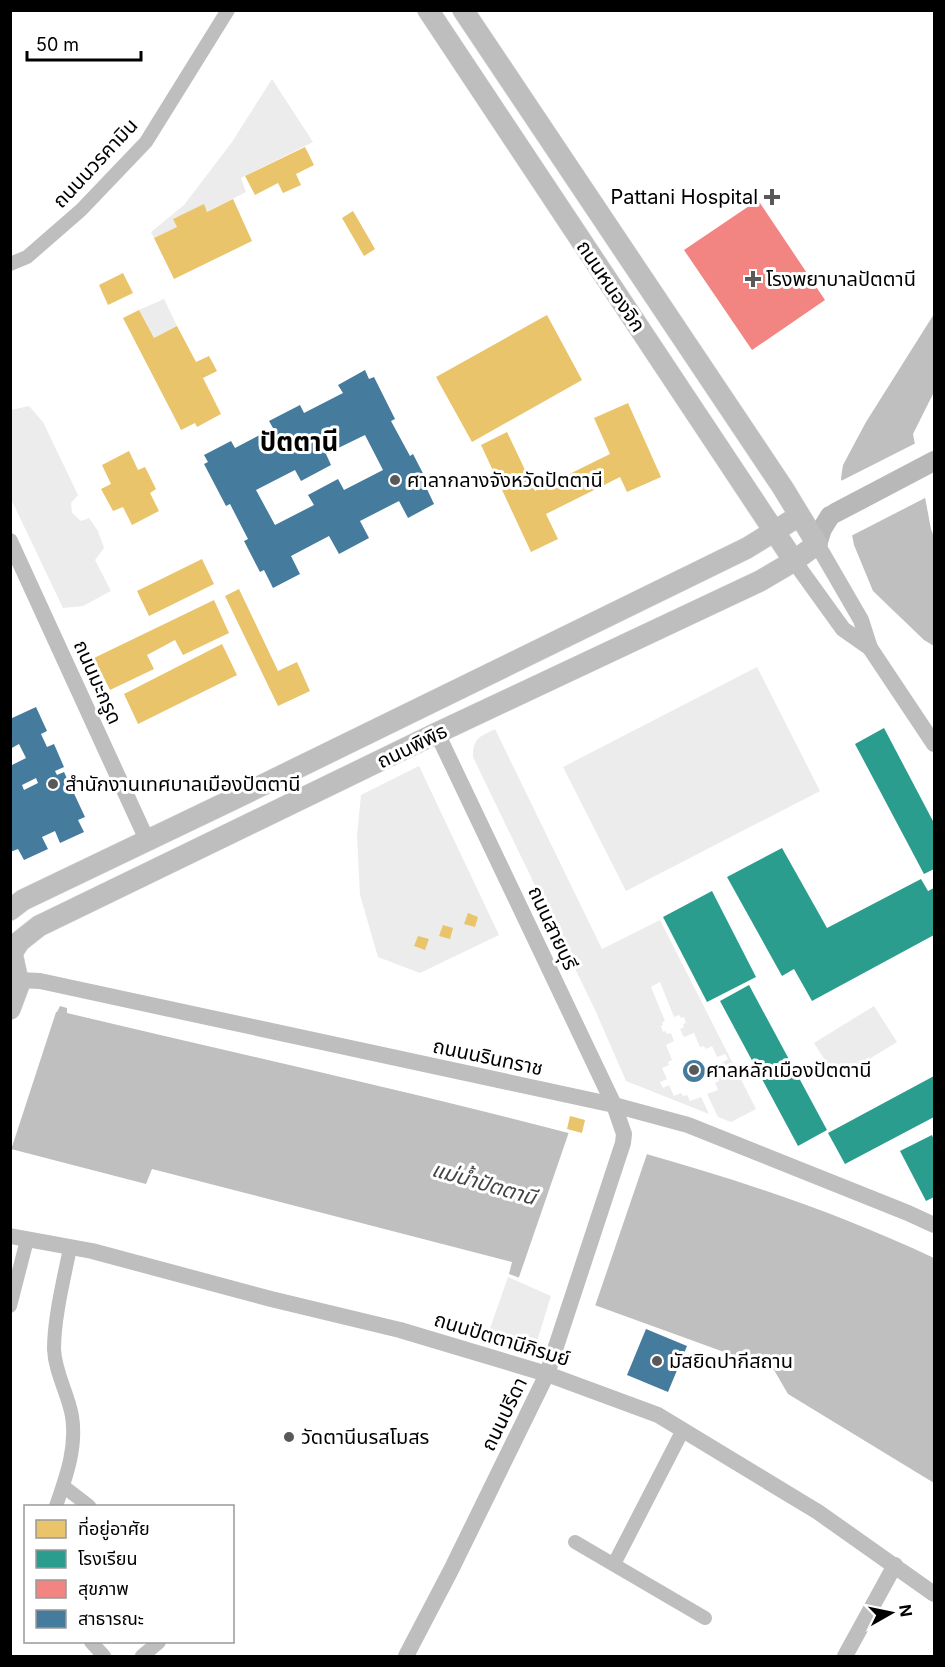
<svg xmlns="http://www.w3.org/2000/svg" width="945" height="1667" font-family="Inter,'Noto Sans Thai',sans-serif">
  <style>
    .green { fill: #ececec }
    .water { fill: #bfbfbf }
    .pier { fill: #fff }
    .homes { fill: #e9c46a }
    .schools { fill: #2a9d8f }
    .health { fill: #f28482 }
    .public { fill: #457b9d; fill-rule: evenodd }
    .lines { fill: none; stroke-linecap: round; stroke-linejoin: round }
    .primary-casing { stroke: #dbdbdb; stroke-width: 22 }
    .minor { stroke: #bebebe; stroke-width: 14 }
    .tertiary { stroke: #bebebe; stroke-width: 16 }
    .secondary { stroke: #b8b8b8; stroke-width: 20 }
    .primary { stroke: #bebebe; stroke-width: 21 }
    .poi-dot { fill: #595959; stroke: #fff; stroke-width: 2 }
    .labels { text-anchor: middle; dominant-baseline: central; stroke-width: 6; stroke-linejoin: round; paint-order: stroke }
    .street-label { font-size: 20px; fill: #000; stroke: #fff }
    .poi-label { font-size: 20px; fill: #000; stroke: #fff; text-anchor: start }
    .water-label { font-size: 21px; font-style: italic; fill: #444; stroke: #fff }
    .district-label { font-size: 26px; font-weight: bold; fill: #000; stroke: #fff }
  </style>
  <rect width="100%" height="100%" fill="#fff"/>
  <g class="green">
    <path d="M 272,79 L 313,142 L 241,178 L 246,192 L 207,212 L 204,205 L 173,219 L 177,227 L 154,238 L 151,232 L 184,205 L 232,142 Z"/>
    <path d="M 164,299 L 177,326 L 154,338 L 139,310 Z"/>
    <path d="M 29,406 L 43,422 L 78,495 L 71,503 L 72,513 L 81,521 L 89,518 L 98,531 L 104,548 L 95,560 L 111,591 L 83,606 L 63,608 L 11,499 L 11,410 Z"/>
    <path d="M 757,667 L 820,791 L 626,891 L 563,767 Z"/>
    <path d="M 495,729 L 602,949 L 660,920 L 756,1109 L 731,1122 L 718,1117 L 707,1094 L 718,1090 L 715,1083 L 719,1081 L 718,1077 L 724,1074 L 720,1064 L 728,1059 L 725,1054 L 717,1057 L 712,1046 L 706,1049 L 704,1046 L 700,1047 L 694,1033 L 684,1037 L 680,1029 L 684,1027 L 683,1024 L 686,1023 L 684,1017 L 681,1018 L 679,1015 L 674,1017 L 660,982 L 651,987 L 665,1021 L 662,1022 L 663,1025 L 661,1026 L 663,1032 L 665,1031 L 667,1034 L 671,1033 L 674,1041 L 666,1045 L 672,1060 L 668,1062 L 669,1065 L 662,1068 L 667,1079 L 660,1082 L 663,1088 L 669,1085 L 674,1096 L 681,1093 L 683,1096 L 687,1095 L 690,1101 L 701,1097 L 709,1114 L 626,1081 L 596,1012 L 473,757 C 473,738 479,737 495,729 Z"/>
    <path d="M 419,766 L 499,935 L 420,973 L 378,957 L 360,895 L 357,836 L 361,795 Z"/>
    <path d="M 874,1006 L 897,1042 L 837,1079 L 814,1043 Z"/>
    <path d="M 508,1277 L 551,1296 L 537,1341 C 523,1352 503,1341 487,1337 Z"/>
  </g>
  <g class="water">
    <path d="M 934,314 L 934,392 L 913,434 L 931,529 L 934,537 L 934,646 L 924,640 L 873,591 L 854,545 L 841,478 L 843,465 L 866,422 Z"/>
    <path d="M 10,1003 L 57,1012 L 60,1006 L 67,1008 L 67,1013 C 205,1046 344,1077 482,1111 C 636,1149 790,1190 934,1258 L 934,1483 L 788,1394 L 774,1370 L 509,1274 L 512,1262 L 152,1169 L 146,1184 L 11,1149 Z"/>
  </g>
  <g class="pier">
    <path d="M 918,442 L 927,497 L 849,537 L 839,482 Z"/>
    <path d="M 10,1000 L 56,1009 L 59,1003 L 11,1150 Z"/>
    <path d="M 570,1129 L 648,1151 L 594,1309 L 518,1280 Z"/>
  </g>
  <g class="homes">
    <path d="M 305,147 L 314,165 L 296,174 L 301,185 L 283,193 L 278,183 L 255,195 L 245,176 Z"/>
    <path d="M 233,199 L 252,241 L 174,279 L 154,238 L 177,227 L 173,219 L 204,204 L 207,212 Z"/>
    <path d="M 353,211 L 375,249 L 364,256 L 342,218 Z"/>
    <path d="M 123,273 L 133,293 L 108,305 L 99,285 Z"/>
    <path d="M 139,310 L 154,338 L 177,326 L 196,362 L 209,356 L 217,371 L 203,378 L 221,414 L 197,427 L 195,423 L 181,430 L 123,318 Z"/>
    <path d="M 547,315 L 582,380 L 472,442 L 436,377 Z"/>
    <path d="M 628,403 L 661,477 L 627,492 L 620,477 L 546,514 L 558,539 L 531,552 L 481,445 L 507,432 L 535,491 L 610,454 L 594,418 Z"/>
    <path d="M 129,451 L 138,470 L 145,467 L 156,489 L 150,493 L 159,511 L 132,525 L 123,507 L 113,511 L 101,489 L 111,484 L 102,465 Z"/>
    <path d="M 202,559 L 214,584 L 149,616 L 137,591 Z"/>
    <path d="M 239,589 L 278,671 L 297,662 L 310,691 L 278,706 L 225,596 Z"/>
    <path d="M 214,600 L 229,633 L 183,655 L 175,640 L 147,655 L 154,669 L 110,690 L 94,658 Z"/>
    <path d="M 222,644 L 237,675 L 138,724 L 124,694 Z"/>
    <path d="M 468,913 L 478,917 L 475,927 L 464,924 Z"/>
    <path d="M 443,925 L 453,928 L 450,939 L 439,936 Z"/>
    <path d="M 418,936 L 429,939 L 425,950 L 414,946 Z"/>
    <path d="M 570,1116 L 585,1120 L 582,1133 L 567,1129 Z"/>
  </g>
  <g class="schools">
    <path d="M 884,728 L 934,823 L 934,869 L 924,874 L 855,744 Z"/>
    <path d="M 782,848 L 827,928 L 921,879 L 928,891 L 934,888 L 934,935 L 812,1001 L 794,969 L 782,976 L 727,877 Z"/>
    <path d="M 712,891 L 756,977 L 707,1002 L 663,917 Z"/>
    <path d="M 749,985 L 827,1130 L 798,1146 L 720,1001 Z"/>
    <path d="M 934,1076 L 934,1117 L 845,1164 L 828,1133 Z"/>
    <path d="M 932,1135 L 934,1140 L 934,1197 L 926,1201 L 900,1151 Z"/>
  </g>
  <path class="health" d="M 758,200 L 825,300 L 752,350 L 684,250 Z"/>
  <g class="public">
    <path d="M 365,370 L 369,379 L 374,377 L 395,419 L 391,421 L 410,456 L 413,454 L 429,485 L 426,487 L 434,504 L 408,518 L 399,501 L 360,521 L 369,538 L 339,554 L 329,536 L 291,556 L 300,574 L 273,588 L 264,570 L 260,572 L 244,541 L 248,539 L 230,504 L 226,506 L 204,464 L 208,462 L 204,455 L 231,441 L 235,448 L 273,428 L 269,421 L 300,405 L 304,413 L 343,393 L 338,385 ZM 365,435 L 383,470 L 344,490 L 338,479 L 308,495 L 314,505 L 275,525 L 256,490 L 295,470 L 301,481 L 331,465 L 326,454 Z"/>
    <path d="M 36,707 L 47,731 L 41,734 L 47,747 L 54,744 L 64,767 L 55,771 L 57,775 L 64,772 L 85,817 L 78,820 L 84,832 L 60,843 L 55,831 L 42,837 L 48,849 L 24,860 L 18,849 L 10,852 L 10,761 L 12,765 L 26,758 L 19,744 L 10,749 L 10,719 ZM 36,778 L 38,783 L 24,790 L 22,785 Z"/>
    <circle cx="694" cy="1071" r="11"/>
    <path d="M 646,1329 L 687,1346 L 668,1392 L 627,1375 Z"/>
  </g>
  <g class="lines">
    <g class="primary-casing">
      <g id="primary">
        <path d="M 428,10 L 794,561"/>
        <path d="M 10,910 L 23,900 L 238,797 L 747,548 L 799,516"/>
        <path d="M 10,956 L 20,941 L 39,926 L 437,733 L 760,581 L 794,561 L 817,544 L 783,488 L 463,10"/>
        <path d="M 10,1009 L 19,985 L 12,953"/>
      </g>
    </g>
    <g class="minor">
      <path d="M 10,264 L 27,257 L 81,210 L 146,142 L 228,10"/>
      <path d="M 10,1306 L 27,1240"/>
      <path d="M 63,1486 L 89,1506"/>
      <path d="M 56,1506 C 66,1477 77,1448 72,1416 C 68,1393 55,1373 54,1349 C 54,1318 64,1278 70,1248"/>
      <path d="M 575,1542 L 705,1618"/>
      <path d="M 614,1564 L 683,1430"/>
      <path d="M 91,1642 L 104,1656"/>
      <path d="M 142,1656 L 159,1642"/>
    </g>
    <g class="tertiary">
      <path d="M 10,541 L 147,840"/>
      <path d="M 817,544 L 861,620 L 870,648 L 934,744"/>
      <path d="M 794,561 L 843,629 L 870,648"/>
      <path d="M 18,980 L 40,981 L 614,1105 L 688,1125 L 908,1213 L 934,1225"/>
      <path d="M 10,1236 L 92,1251 L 271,1299 L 400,1330 L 547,1374 L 658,1415 L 818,1512 L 934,1594"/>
      <path d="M 406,1656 L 451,1570 L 547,1374 L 623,1143 L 624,1134 L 614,1105 L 437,733"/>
      <path d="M 845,1656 L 895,1565"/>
    </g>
    <g class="secondary">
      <path d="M 835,513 L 934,461"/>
      <path d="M 817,544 L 822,529 L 830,516"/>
    </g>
    <use href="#primary" class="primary"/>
  </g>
  <g class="poi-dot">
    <path d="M769 188h6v6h6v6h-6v6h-6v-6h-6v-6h6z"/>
    <path d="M750 270h6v6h6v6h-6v6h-6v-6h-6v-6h6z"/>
    <circle cx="395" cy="480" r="6"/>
    <circle cx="53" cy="784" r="6"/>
    <circle cx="694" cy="1070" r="6"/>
    <circle cx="657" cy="1361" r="6"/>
    <circle cx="289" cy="1437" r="6"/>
  </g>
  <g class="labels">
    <g class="street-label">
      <text transform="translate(95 163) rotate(-47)">ถนนนวรคามิน</text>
      <text transform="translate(611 286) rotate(56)">ถนนหนองจิก</text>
      <text transform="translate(98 682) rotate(66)">ถนนมะกรูด</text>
      <text transform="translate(412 746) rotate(-26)">ถนนพิพิธ</text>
      <text transform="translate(553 928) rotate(65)">ถนนสายบุรี</text>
      <text transform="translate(488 1057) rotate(12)">ถนนนรินทราช</text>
      <text transform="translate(502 1339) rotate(17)">ถนนปัตตานีภิรมย์</text>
      <text transform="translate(504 1414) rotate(-64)">ถนนปรีดา</text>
    </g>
    <g class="poi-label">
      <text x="758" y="197" text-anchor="end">Pattani Hospital</text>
      <text x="766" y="279">โรงพยาบาลปัตตานี</text>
      <text x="407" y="480">ศาลากลางจังหวัดปัตตานี</text>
      <text x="65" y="784">สำนักงานเทศบาลเมืองปัตตานี</text>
      <text x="706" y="1070">ศาลหลักเมืองปัตตานี</text>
      <text x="669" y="1361">มัสยิดปากีสถาน</text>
      <text x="301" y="1437">วัดตานีนรสโมสร</text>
    </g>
    <g class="water-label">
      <text transform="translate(484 1183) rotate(16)">แม่น้ำปัตตานี</text>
    </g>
    <g class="district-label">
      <text x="299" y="441">ปัตตานี</text>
    </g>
  </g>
  <rect width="945" height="1667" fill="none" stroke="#000000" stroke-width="24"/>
  <rect x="24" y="1505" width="210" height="138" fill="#ffffff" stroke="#999999" stroke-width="1.5"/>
  <rect x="36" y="1520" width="30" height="18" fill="#e9c46a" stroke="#999999" stroke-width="1.5"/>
  <text x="78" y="1535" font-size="18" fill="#000000">ที่อยู่อาศัย</text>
  <rect x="36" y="1550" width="30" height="18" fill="#2a9d8f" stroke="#999999" stroke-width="1.5"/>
  <text x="78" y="1565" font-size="18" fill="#000000">โรงเรียน</text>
  <rect x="36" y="1580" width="30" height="18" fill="#f28482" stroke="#999999" stroke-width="1.5"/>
  <text x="78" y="1595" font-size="18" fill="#000000">สุขภาพ</text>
  <rect x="36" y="1610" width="30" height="18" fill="#457b9d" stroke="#999999" stroke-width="1.5"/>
  <text x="78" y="1625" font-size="18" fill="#000000">สาธารณะ</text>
  <g transform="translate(891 1613) rotate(81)" stroke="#ffffff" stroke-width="4.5" paint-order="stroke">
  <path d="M0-4.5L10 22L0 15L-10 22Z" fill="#000000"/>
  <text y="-9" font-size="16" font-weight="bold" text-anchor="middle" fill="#000000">N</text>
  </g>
  <path d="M27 51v9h114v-9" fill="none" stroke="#000000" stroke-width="3"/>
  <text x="36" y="51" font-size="18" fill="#000000" stroke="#ffffff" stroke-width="4.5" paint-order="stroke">50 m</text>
</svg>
